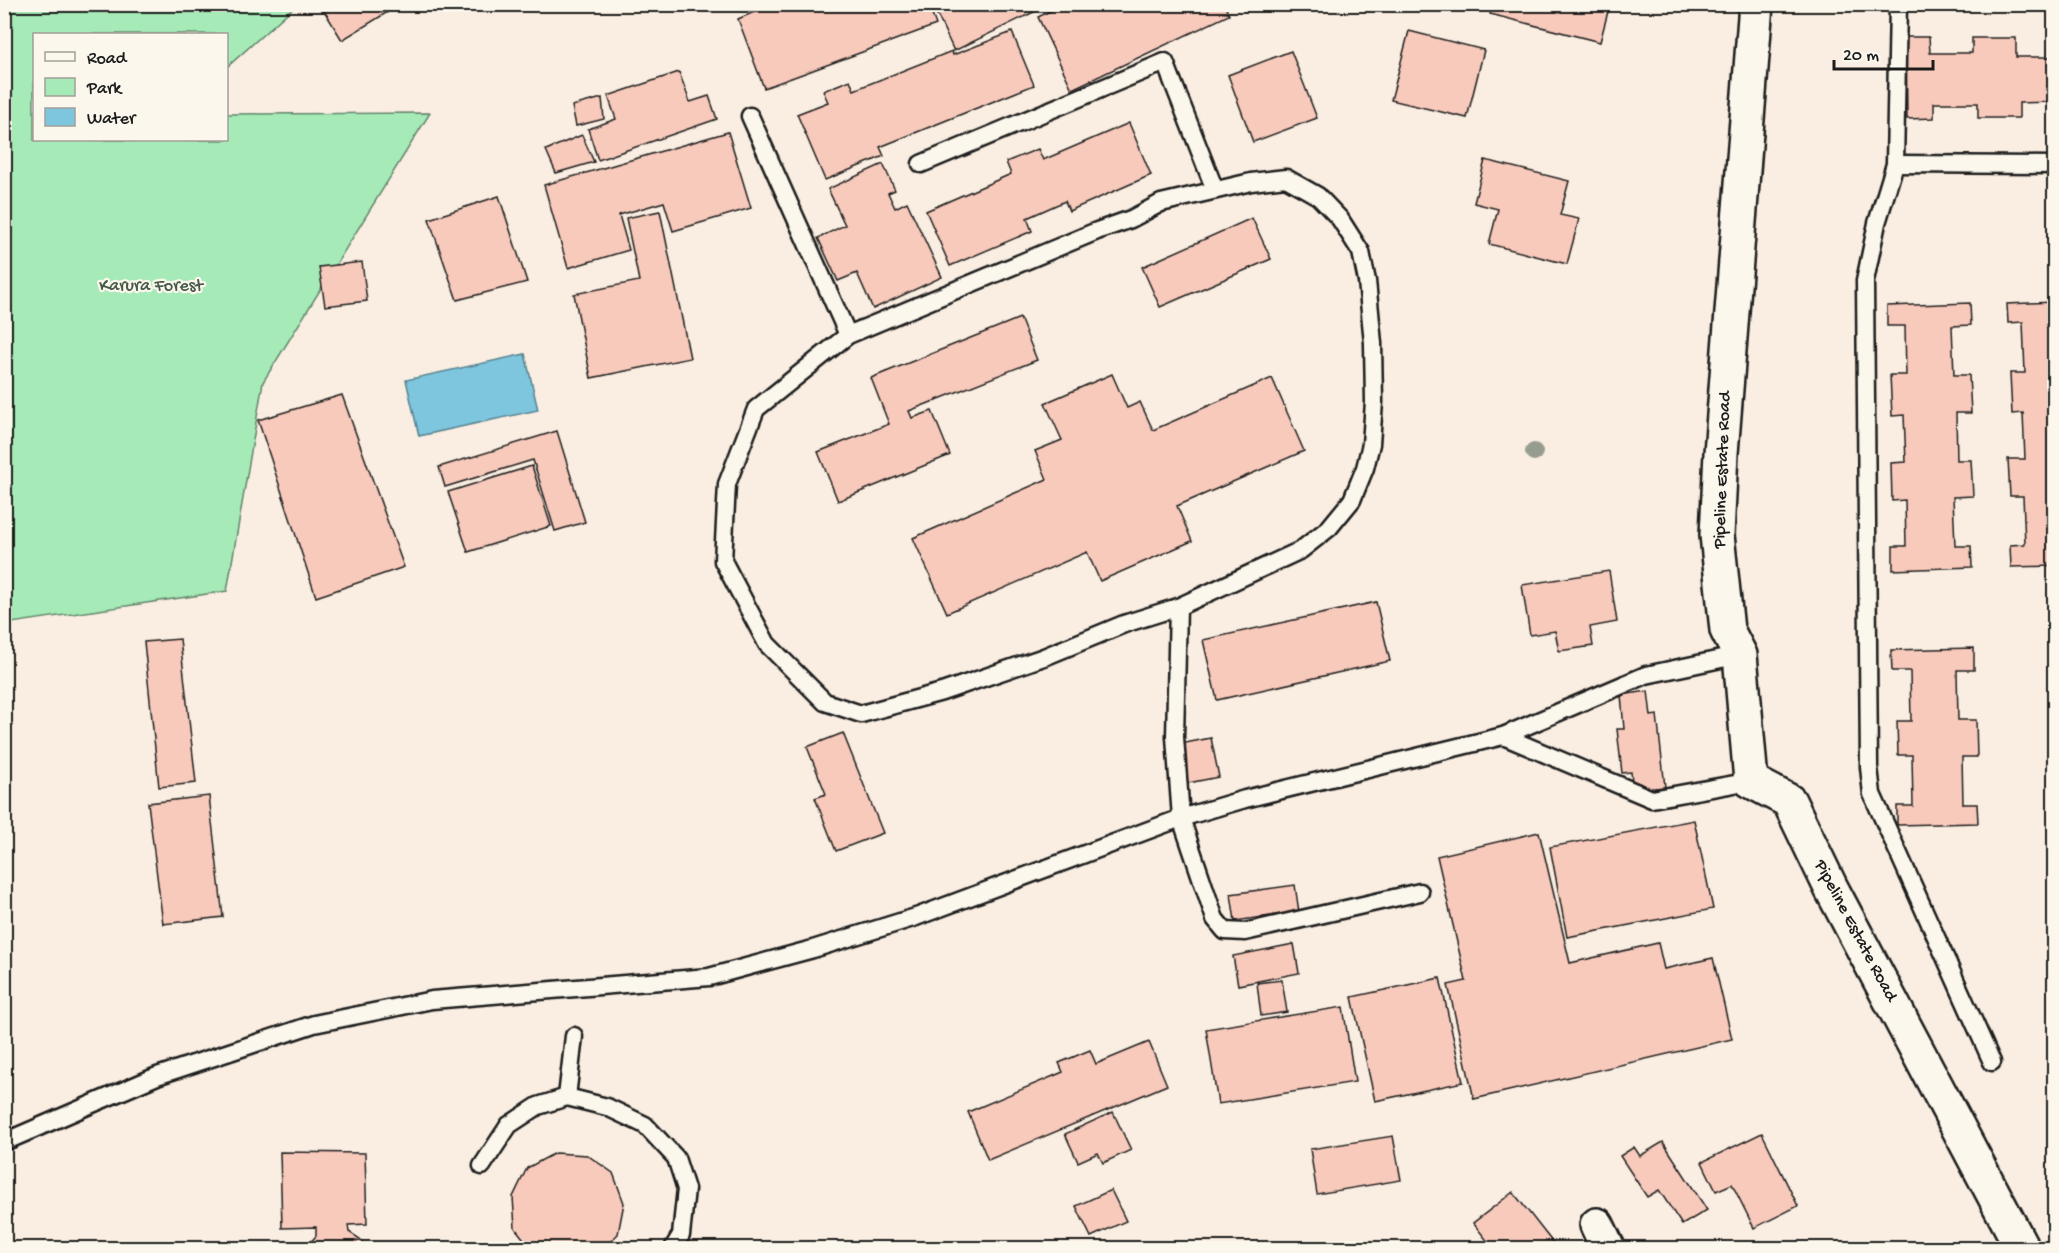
<svg xmlns="http://www.w3.org/2000/svg" width="2059" height="1253" font-family="'Gochi Hand',sans-serif">
  <style>
    .green { fill: #a6ebb7; stroke: #61846a; stroke-width: 1.5 }
    .water { fill: #7dc6dd; stroke: #568290; stroke-width: 1.5 }
    .building { fill: #f8cabb; stroke: #1c1c1c; stroke-width: 1.5 }
    .lines { fill: none; stroke-linecap: round; stroke-linejoin: round }
    .service-casing { stroke: #1c1c1c; stroke-width: 21 }
    .minor-casing { stroke: #1c1c1c; stroke-width: 38 }
    .service { stroke: #fbf7ec; stroke-width: 16 }
    .minor { stroke: #fbf7ec; stroke-width: 33 }
    .tree { fill: #969d8e }
    .labels { text-anchor: middle; dominant-baseline: central; stroke-width: 4.5; stroke-linejoin: round; paint-order: stroke }
    .park-label { font-size: 18px; fill: #455a4a; stroke: #fbf7ec }
    .street-label { font-size: 18px; fill: #1c1c1c; stroke: #fbf7ec }
  </style>
  <rect width="100%" height="100%" fill="#faeee2"/>
  <filter id="ink" filterUnits="userSpaceOnUse"><feTurbulence type="fractalNoise" baseFrequency=".0167" numOctaves="2"/><feDisplacementMap in="SourceGraphic" scale="12" xChannelSelector="R" yChannelSelector="G"/><feConvolveMatrix kernelMatrix="1 2 1 2 8 2 1 2 1" color-interpolation-filters="sRGB"/></filter>
  <g filter="url(#ink)">
    <path class="green" d="M 4,5 L 296,5 L 227,67 L 226,34 L 34,34 L 34,140 L 226,140 L 227,114 L 430,113 L 263,382 L 227,591 L 5,624 Z"/>
    <path class="water" d="M 525,354 L 538,410 L 419,436 L 406,380 Z"/>
    <g class="building">
      <path d="M 320,4 L 401,4 L 342,40 Z"/>
      <path d="M 928,4 L 936,25 L 764,88 L 738,19 L 759,10 L 758,4 Z"/>
      <path d="M 941,4 L 1050,4 L 954,51 L 934,8 Z"/>
      <path d="M 1064,4 L 1224,4 L 1229,15 L 1072,89 L 1038,17 Z"/>
      <path d="M 1493,4 L 1610,4 L 1600,42 L 1490,14 Z"/>
      <path d="M 1409,31 L 1484,50 L 1467,118 L 1391,100 Z"/>
      <path d="M 1012,32 L 1034,85 L 880,147 L 884,156 L 825,180 L 797,114 L 828,102 L 823,91 L 850,80 L 854,90 L 952,51 L 953,55 Z"/>
      <path d="M 1906,37 L 1929,37 L 1930,53 L 1972,53 L 1972,38 L 2016,38 L 2016,57 L 2054,57 L 2054,102 L 2019,103 L 2019,118 L 1978,118 L 1978,103 L 1934,103 L 1934,118 L 1907,119 Z"/>
      <path d="M 1291,51 L 1317,118 L 1253,142 L 1228,75 Z"/>
      <path d="M 679,72 L 690,102 L 709,96 L 717,119 L 598,160 L 588,129 L 616,119 L 608,96 Z"/>
      <path d="M 602,98 L 604,119 L 576,126 L 572,106 Z"/>
      <path d="M 1129,123 L 1151,175 L 1069,211 L 1065,201 L 1027,218 L 1032,231 L 950,266 L 926,211 L 1011,174 L 1006,162 L 1038,149 L 1043,160 Z"/>
      <path d="M 728,132 L 751,208 L 673,231 L 664,202 L 619,215 L 629,250 L 568,268 L 544,185 Z"/>
      <path d="M 582,135 L 594,162 L 556,173 L 546,150 Z"/>
      <path d="M 1485,160 L 1569,181 L 1560,215 L 1579,219 L 1567,264 L 1489,244 L 1498,209 L 1474,203 Z"/>
      <path d="M 883,164 L 895,190 L 888,193 L 895,208 L 907,202 L 942,277 L 873,309 L 857,273 L 838,281 L 818,238 L 845,225 L 828,189 Z"/>
      <path d="M 499,196 L 527,282 L 457,300 L 429,219 Z"/>
      <path d="M 660,211 L 690,358 L 591,378 L 574,294 L 639,281 L 626,218 Z"/>
      <path d="M 1252,218 L 1271,259 L 1160,307 L 1142,267 Z"/>
      <path d="M 362,262 L 367,301 L 325,306 L 319,267 Z"/>
      <path d="M 2054,302 L 2054,566 L 2011,567 L 2010,545 L 2025,544 L 2023,496 L 2010,496 L 2008,459 L 2025,459 L 2023,413 L 2012,414 L 2010,373 L 2025,373 L 2023,322 L 2008,323 L 2007,304 Z"/>
      <path d="M 1970,303 L 1971,325 L 1952,326 L 1954,375 L 1969,375 L 1971,413 L 1956,413 L 1957,460 L 1971,460 L 1973,496 L 1953,497 L 1955,546 L 1971,546 L 1972,567 L 1893,570 L 1893,546 L 1906,546 L 1905,500 L 1892,501 L 1891,463 L 1906,462 L 1904,415 L 1892,416 L 1890,375 L 1906,375 L 1905,326 L 1887,326 L 1887,306 Z"/>
      <path d="M 1020,318 L 1037,360 L 909,411 L 912,418 L 932,411 L 950,455 L 838,501 L 818,452 L 889,424 L 871,378 Z"/>
      <path d="M 1112,374 L 1127,408 L 1140,402 L 1153,430 L 1272,378 L 1304,451 L 1177,506 L 1192,541 L 1100,581 L 1087,552 L 947,613 L 913,538 L 1047,479 L 1035,451 L 1062,440 L 1045,403 Z"/>
      <path d="M 342,395 L 404,567 L 316,597 L 258,420 Z"/>
      <path d="M 557,431 L 585,522 L 555,531 L 533,460 L 445,487 L 439,467 Z"/>
      <path d="M 532,466 L 551,526 L 468,552 L 448,492 Z"/>
      <path d="M 1609,571 L 1617,622 L 1590,627 L 1593,646 L 1559,651 L 1555,631 L 1530,635 L 1522,585 Z"/>
      <path d="M 1376,602 L 1390,661 L 1217,700 L 1203,640 Z"/>
      <path d="M 180,639 L 196,783 L 159,787 L 144,642 Z"/>
      <path d="M 1974,648 L 1974,670 L 1957,670 L 1958,720 L 1976,720 L 1977,757 L 1962,757 L 1963,804 L 1977,804 L 1978,823 L 1897,825 L 1897,806 L 1913,806 L 1912,755 L 1898,755 L 1897,721 L 1911,721 L 1910,671 L 1892,671 L 1891,650 Z"/>
      <path d="M 1648,691 L 1651,716 L 1657,715 L 1665,787 L 1633,790 L 1631,772 L 1622,773 L 1617,729 L 1624,729 L 1621,695 Z"/>
      <path d="M 843,733 L 883,833 L 836,851 L 815,798 L 826,794 L 807,747 Z"/>
      <path d="M 1211,738 L 1219,777 L 1188,783 L 1180,744 Z"/>
      <path d="M 209,796 L 223,917 L 163,924 L 148,803 Z"/>
      <path d="M 1694,820 L 1713,909 L 1567,937 L 1550,847 Z"/>
      <path d="M 1539,832 L 1570,963 L 1658,943 L 1664,969 L 1713,958 L 1732,1039 L 1474,1099 L 1448,985 L 1466,981 L 1437,856 Z"/>
      <path d="M 1295,885 L 1299,912 L 1235,921 L 1231,894 Z"/>
      <path d="M 1294,944 L 1299,973 L 1238,985 L 1233,956 Z"/>
      <path d="M 1440,978 L 1463,1082 L 1375,1101 L 1352,997 Z"/>
      <path d="M 1282,980 L 1287,1012 L 1261,1016 L 1257,983 Z"/>
      <path d="M 1343,1007 L 1355,1082 L 1218,1104 L 1206,1029 Z"/>
      <path d="M 1149,1042 L 1167,1085 L 988,1160 L 968,1112 L 1063,1072 L 1059,1063 L 1090,1050 L 1096,1064 Z"/>
      <path d="M 1113,1112 L 1131,1150 L 1103,1163 L 1098,1153 L 1078,1162 L 1065,1134 Z"/>
      <path d="M 1762,1133 L 1798,1206 L 1754,1228 L 1732,1184 L 1716,1191 L 1702,1162 Z"/>
      <path d="M 1393,1136 L 1401,1180 L 1317,1194 L 1310,1149 Z"/>
      <path d="M 1663,1142 L 1707,1210 L 1682,1225 L 1659,1190 L 1647,1197 L 1620,1156 L 1634,1147 L 1640,1156 Z"/>
      <path d="M 280,1152 L 365,1153 L 367,1224 L 348,1225 L 349,1232 L 360,1239 L 368,1248 L 305,1248 L 316,1236 L 316,1227 L 282,1228 Z"/>
      <path d="M 555,1153 L 587,1155 L 613,1173 L 624,1203 L 618,1234 L 604,1248 L 531,1248 L 515,1228 L 513,1197 L 527,1168 Z"/>
      <path d="M 1111,1190 L 1126,1221 L 1091,1237 L 1076,1206 Z"/>
      <path d="M 1513,1192 L 1553,1243 L 1547,1248 L 1493,1248 L 1473,1223 Z"/>
    </g>
    <g class="lines">
      <g class="service-casing">
        <g id="service">
          <path d="M 1898,4 L 1895,164 L 1877,223 L 1865,281 L 1869,767 L 1872,794 L 1992,1062"/>
          <path d="M 750,116 L 848,335"/>
          <path d="M 921,164 L 1165,62 L 1215,190"/>
          <path d="M 1895,164 L 2054,165"/>
          <path d="M 1286,178 L 1318,196 L 1340,219 L 1361,252 L 1367,281 L 1373,343 L 1374,402 L 1371,444 L 1365,468 L 1352,500 L 1329,528 L 1301,550 L 1178,607 L 1124,624 L 1044,657 L 942,692 L 861,714 L 825,702 L 767,644 L 723,561 L 727,484 L 756,409 L 848,335 L 1097,231 L 1131,219 L 1161,203 L 1251,182 Z"/>
          <path d="M 1178,607 L 1175,737 L 1181,818 L 1215,919 L 1225,931 L 1245,932 L 1420,892"/>
          <path d="M 1503,736 L 1652,799 L 1751,781"/>
          <path d="M 567,1097 L 574,1036"/>
          <path d="M 4,1142 L 157,1076 L 314,1024 L 432,1000 L 709,977 L 813,949 L 916,917 L 1181,818 L 1245,799 L 1503,736 L 1646,675 L 1740,655"/>
          <path d="M 482,1166 L 509,1125 L 538,1106 L 567,1097 L 607,1107 L 645,1125 L 676,1158 L 686,1189 L 681,1235 L 673,1248"/>
        </g>
      </g>
      <g class="minor-casing">
        <g id="minor">
          <path d="M 1756,4 L 1721,453 L 1717,535 L 1727,630 L 1740,655 L 1751,781 L 1789,801 L 1831,888 L 2022,1248"/>
          <path d="M 1597,1225 L 1608,1248"/>
        </g>
      </g>
      <use href="#service" class="service"/>
      <use href="#minor" class="minor"/>
    </g>
    <circle class="tree" cx="1534" cy="452" r="9"/>
  </g>
  <g class="labels">
    <g class="park-label">
      <text x="151" y="286">Karura Forest</text>
    </g>
    <g class="street-label">
      <text transform="translate(1723 470) rotate(-88)">Pipeline Estate Road</text>
      <text transform="translate(1855 931) rotate(62)">Pipeline Estate Road</text>
    </g>
  </g>
  <rect width="2059" height="1253" fill="none" stroke="#fbf7ec" stroke-width="24"/>
  <rect x="12" y="12" width="2035" height="1229" fill="none" stroke="#1c1c1c" stroke-width="2" filter="url(#ink)"/>
  <rect x="33" y="33" width="195" height="108" fill="#fbf7ec" stroke="#a29f99" stroke-width="1.5"/>
  <rect x="45" y="52" width="30" height="9" fill="#fbf7ec" stroke="#a29f99" stroke-width="1.5"/>
  <text x="87" y="63" font-size="18" fill="#1c1c1c">Road</text>
  <rect x="45" y="78" width="30" height="18" fill="#a6ebb7" stroke="#a29f99" stroke-width="1.5"/>
  <text x="87" y="93" font-size="18" fill="#1c1c1c">Park</text>
  <rect x="45" y="108" width="30" height="18" fill="#7dc6dd" stroke="#a29f99" stroke-width="1.5"/>
  <text x="87" y="123" font-size="18" fill="#1c1c1c">Water</text>
  <path d="M1834 60v9h99v-9" fill="none" stroke="#1c1c1c" stroke-width="3"/>
  <text x="1843" y="60" font-size="18" fill="#1c1c1c" stroke="#fbf7ec" stroke-width="4.5" paint-order="stroke">20 m</text>
</svg>
